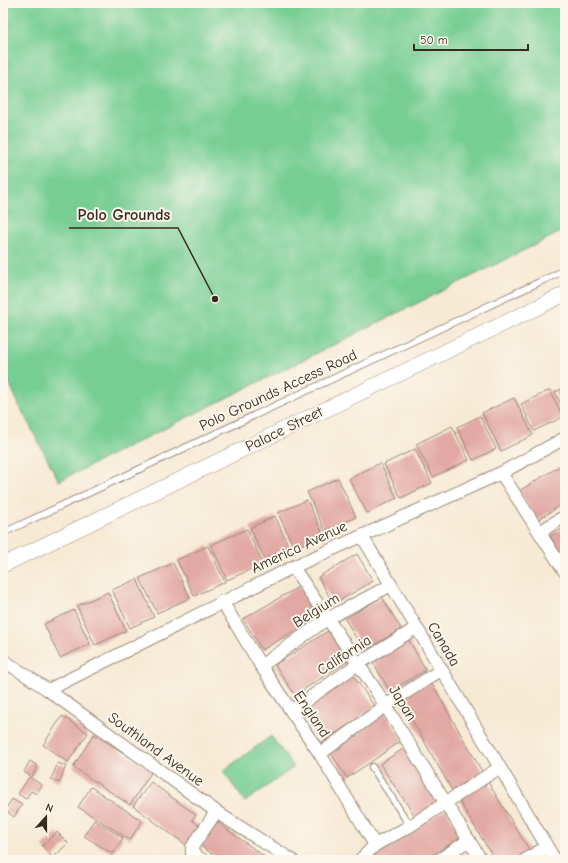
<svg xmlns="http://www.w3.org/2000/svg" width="568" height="863" font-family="'Comic Neue',sans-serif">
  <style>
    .garden { fill: #76ce93; stroke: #587c58 }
    .building { fill: #e2a8a3 }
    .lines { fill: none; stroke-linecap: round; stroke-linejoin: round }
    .service-casing { stroke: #998a7a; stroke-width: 8 }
    .minor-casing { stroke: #998a7a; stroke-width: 14 }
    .tertiary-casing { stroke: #998a7a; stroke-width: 16 }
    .service { stroke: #fff; stroke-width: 6 }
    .minor { stroke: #fff; stroke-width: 12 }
    .tertiary { stroke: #fff; stroke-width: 15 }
    .labels { text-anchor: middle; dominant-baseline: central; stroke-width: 4; stroke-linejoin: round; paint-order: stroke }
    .street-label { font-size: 15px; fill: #3b2a1e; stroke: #fbf7ec }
    .leader { fill: none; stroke: #3b2a1e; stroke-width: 1.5 }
    .callout-dot { fill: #3b2a1e; stroke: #fbf7ec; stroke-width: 1.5 }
    .callout-label { font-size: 16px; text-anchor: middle; font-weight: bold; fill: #3b2a1e; stroke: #fbf7ec; stroke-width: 4; stroke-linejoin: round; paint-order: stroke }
  </style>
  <rect width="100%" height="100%" fill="#fbf7ec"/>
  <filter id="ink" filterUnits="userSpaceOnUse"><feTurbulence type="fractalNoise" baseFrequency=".025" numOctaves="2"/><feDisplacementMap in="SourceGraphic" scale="8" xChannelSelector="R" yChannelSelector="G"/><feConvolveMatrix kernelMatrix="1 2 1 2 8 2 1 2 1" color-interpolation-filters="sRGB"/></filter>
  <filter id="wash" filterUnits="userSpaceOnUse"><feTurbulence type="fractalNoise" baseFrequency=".012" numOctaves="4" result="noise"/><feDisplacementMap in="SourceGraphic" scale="16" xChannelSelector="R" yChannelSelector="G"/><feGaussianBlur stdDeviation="0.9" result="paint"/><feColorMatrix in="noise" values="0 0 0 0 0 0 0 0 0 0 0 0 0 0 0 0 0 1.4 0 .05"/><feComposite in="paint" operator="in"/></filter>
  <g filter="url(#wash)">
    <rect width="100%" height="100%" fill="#f7ead5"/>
    <g class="garden">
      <path d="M 3,3 L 565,3 L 565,230 L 59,481 L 19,405 L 3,368 Z"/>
      <path d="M 271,736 L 294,767 L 245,802 L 223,771 Z"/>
    </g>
    <g id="blocks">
      <g class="building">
        <path d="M 565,387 L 565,412 L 555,392 Z"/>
        <path d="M 550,390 L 563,417 L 534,431 L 521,404 Z"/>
        <path d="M 514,398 L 533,435 L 501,451 L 482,413 Z"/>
        <path d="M 480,416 L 496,449 L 473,460 L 457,427 Z"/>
        <path d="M 452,426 L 469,460 L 433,477 L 416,444 Z"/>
        <path d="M 415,449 L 432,483 L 401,498 L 384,464 Z"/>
        <path d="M 380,463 L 397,498 L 367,513 L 349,479 Z"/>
        <path d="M 565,463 L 565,503 L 537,520 L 519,491 Z"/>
        <path d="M 338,478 L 356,517 L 325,531 L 307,492 Z"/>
        <path d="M 307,500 L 323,534 L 294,548 L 278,513 Z"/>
        <path d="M 275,516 L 289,547 L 264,559 L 250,528 Z"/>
        <path d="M 565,527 L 565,561 L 550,536 Z"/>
        <path d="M 247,529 L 263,564 L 227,580 L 211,545 Z"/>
        <path d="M 208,546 L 225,582 L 194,596 L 177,560 Z"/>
        <path d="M 357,554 L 373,581 L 334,604 L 318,577 Z"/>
        <path d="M 173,563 L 190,598 L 157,613 L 140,578 Z"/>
        <path d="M 137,579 L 154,617 L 130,628 L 112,590 Z"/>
        <path d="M 300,586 L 318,617 L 262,650 L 243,619 Z"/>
        <path d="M 108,592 L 126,631 L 95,645 L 77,606 Z"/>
        <path d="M 382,597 L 401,629 L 364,651 L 345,619 Z"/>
        <path d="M 74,610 L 90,644 L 60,658 L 44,624 Z"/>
        <path d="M 331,629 L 351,659 L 295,695 L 275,665 Z"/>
        <path d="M 408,639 L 426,670 L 390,691 L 372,661 Z"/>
        <path d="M 353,675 L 375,707 L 321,743 L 299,712 Z"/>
        <path d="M 431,682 L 483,773 L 452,790 L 400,699 Z"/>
        <path d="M 386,714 L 403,740 L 347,778 L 330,752 Z"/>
        <path d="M 62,716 L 88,733 L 68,762 L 43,745 Z"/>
        <path d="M 94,734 L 152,771 L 130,805 L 73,767 Z"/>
        <path d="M 406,747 L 442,802 L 417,819 L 380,764 Z"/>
        <path d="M 30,761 L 38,766 L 32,777 L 24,772 Z"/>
        <path d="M 58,763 L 66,766 L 59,783 L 51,779 Z"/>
        <path d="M 29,777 L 42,785 L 36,794 L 31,791 L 26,799 L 18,794 Z"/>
        <path d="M 151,782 L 196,815 L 192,820 L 203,828 L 189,847 L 133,806 Z"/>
        <path d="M 488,782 L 531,853 L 518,860 L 495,860 L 458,799 Z"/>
        <path d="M 91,787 L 142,821 L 130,840 L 78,807 Z"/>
        <path d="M 12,799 L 22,805 L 14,817 L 5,810 Z"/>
        <path d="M 446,809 L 462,837 L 423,860 L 377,860 L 373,853 Z"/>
        <path d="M 94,820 L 123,838 L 113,854 L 84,836 Z"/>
        <path d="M 217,822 L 269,860 L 220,860 L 200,845 Z"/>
        <path d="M 57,832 L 68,843 L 53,858 L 42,846 Z"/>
        <path d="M 463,853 L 467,860 L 452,860 Z"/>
      </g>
    </g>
  </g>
  <g filter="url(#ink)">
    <use href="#blocks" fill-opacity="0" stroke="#998a7a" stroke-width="1"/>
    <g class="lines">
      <g class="service-casing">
        <g id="service">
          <path d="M 3,533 L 565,270"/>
          <path d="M 372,767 L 410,826"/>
        </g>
      </g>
      <g class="minor-casing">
        <g id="minor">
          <path d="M 501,473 L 565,572"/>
          <path d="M 540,532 L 565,516"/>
          <path d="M 362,536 L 555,860"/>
          <path d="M 293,567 L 377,692 L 481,860"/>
          <path d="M 222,601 L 261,666 L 320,754 L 375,845"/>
          <path d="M 3,660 L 48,690 L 224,817 L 292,860"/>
          <path d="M 261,666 L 327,619 L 391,585"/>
          <path d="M 48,690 L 293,567 L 501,473 L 565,438"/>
          <path d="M 291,711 L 358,664 L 416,628"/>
          <path d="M 320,754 L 385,706 L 441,670"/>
          <path d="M 202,860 L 192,853 L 192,847 L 216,812"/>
          <path d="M 360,860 L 375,845 L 410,826 L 499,768"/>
          <path d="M 439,860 L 469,840"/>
          <path d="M 525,860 L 546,847"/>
        </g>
      </g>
      <g class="tertiary-casing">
        <path id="tertiary" d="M 3,565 L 565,294"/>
      </g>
      <use href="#service" class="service"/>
      <use href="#minor" class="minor"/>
      <use href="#tertiary" class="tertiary"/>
    </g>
  </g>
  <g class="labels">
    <g class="street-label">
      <text transform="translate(278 390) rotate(-25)">Polo Grounds Access Road</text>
      <text transform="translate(284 429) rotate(-26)">Palace Street</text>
      <text transform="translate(299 547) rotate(-25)">America Avenue</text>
      <text transform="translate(316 610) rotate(-32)">Belgium</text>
      <text transform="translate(444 644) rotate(59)">Canada</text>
      <text transform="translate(344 655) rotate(-33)">California</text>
      <text transform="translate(403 703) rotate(58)">Japan</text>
      <text transform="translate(312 714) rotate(56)">England</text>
      <text transform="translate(156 749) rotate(36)">Southland Avenue</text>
    </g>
  </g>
  <path class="leader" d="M215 299L178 228H69"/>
  <circle class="callout-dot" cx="215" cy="299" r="4"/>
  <g class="callout-label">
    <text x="124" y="220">Polo Grounds</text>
  </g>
  <rect width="568" height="863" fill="none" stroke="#fbf7ec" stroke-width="16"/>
  <g transform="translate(46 817) rotate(21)" stroke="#fbf7ec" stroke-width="3" paint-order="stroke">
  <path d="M0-3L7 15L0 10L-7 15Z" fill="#3b2a1e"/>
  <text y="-6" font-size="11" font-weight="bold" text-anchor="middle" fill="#3b2a1e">N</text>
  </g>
  <path d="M414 44v6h114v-6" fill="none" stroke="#3b2a1e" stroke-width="2"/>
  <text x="420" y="44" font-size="12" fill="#3b2a1e" stroke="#fbf7ec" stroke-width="3" paint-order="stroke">50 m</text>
</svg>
